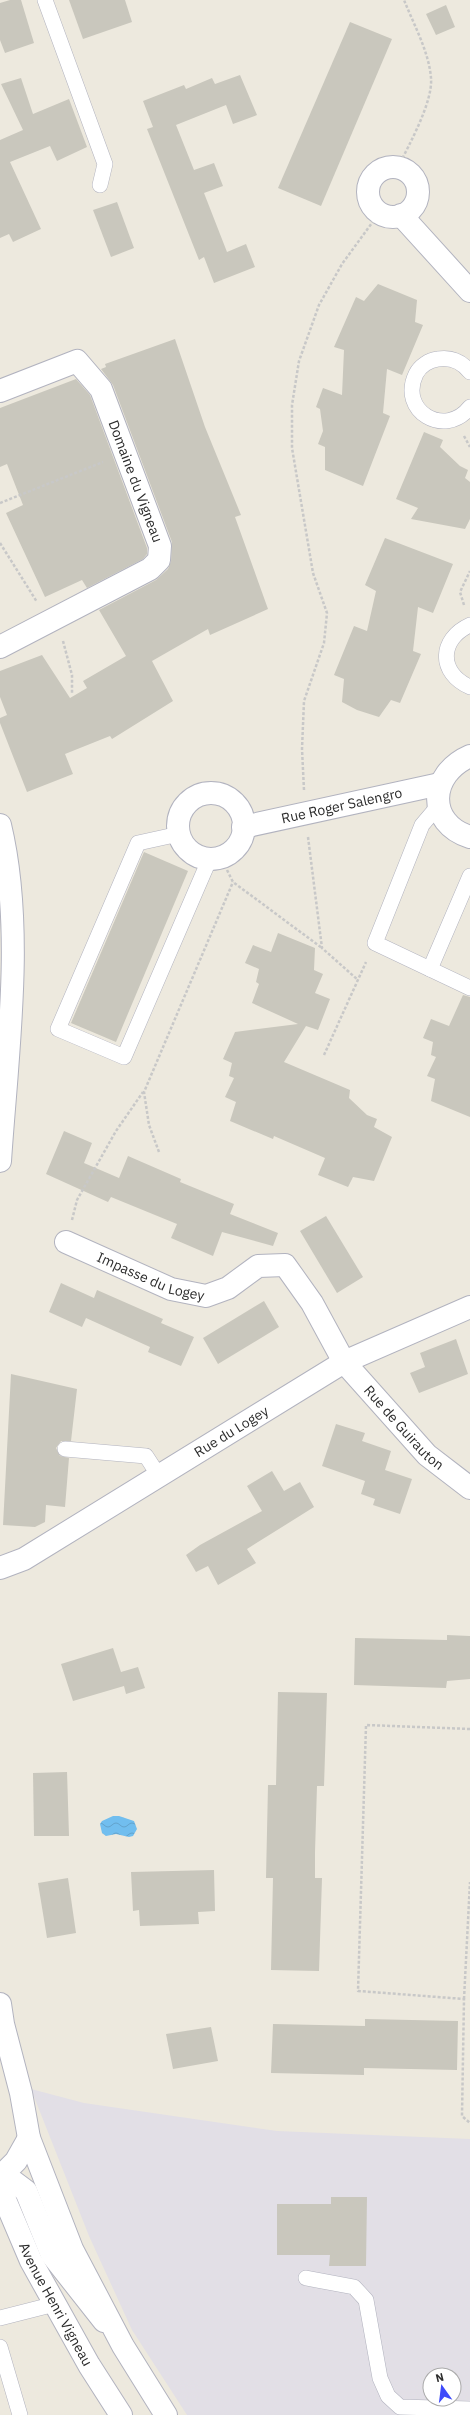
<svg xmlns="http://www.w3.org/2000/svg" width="470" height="2415" font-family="'IBM Plex Sans',sans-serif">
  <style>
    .industrial { fill: #e2dfe6; fill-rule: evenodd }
    .water { fill: url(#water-waves) }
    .building { fill: #c9c7bd }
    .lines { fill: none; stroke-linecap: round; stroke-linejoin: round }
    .service-casing { stroke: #b2b3bf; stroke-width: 16 }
    .minor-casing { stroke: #b2b3bf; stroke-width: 24 }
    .tertiary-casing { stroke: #b2b3bf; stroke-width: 24 }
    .path { stroke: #c8c8c8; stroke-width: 2.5; stroke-dasharray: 3 2; stroke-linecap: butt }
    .service { stroke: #fff; stroke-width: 15 }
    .minor { stroke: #fff; stroke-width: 22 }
    .tertiary { stroke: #fff; stroke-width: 22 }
    .labels { text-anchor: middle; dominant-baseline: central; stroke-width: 4; stroke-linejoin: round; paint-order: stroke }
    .street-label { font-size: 14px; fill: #2c2c2c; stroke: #fff }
  </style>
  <defs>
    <pattern id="water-waves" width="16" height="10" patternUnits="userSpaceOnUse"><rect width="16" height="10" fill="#71beef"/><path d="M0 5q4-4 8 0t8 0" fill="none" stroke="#62a3cd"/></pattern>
  </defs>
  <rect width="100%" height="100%" fill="#ede9de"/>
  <path class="industrial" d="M 31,2089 L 84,2103 L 277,2131 L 470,2139 L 470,2415 L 187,2415 L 132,2330 L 89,2236 ZM 430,2375 L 454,2375 L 454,2399 L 430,2399 Z"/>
  <path class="water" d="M 113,1816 L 119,1816 L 134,1821 L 137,1829 L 133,1836 L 129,1837 L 116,1834 L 106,1836 L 102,1833 L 100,1824 L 102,1821 Z"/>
  <g class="building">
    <path d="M 10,0 L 21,0 L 34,43 L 5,53 L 0,40 L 0,3 Z"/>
    <path d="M 69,0 L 125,0 L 132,22 L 83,39 Z"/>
    <path d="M 446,5 L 455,27 L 436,35 L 426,14 Z"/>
    <path d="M 350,22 L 392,39 L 321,206 L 278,188 Z"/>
    <path d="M 240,75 L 257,115 L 233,124 L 226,105 L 176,125 L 194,170 L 214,163 L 223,186 L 204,193 L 227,252 L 246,244 L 255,267 L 214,283 L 204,257 L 199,260 L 147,129 L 153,127 L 143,101 L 184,85 L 186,89 L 212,78 L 215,84 Z"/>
    <path d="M 21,78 L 33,114 L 69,99 L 87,147 L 57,161 L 50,146 L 10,162 L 41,229 L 13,242 L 9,234 L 0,238 L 0,140 L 23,130 L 1,84 Z"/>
    <path d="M 117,202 L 134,248 L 111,257 L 93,210 Z"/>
    <path d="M 378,284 L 417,300 L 415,322 L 423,325 L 402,375 L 387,369 L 383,413 L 390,416 L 363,486 L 325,470 L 325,447 L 318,444 L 323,431 L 320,409 L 316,407 L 323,388 L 342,395 L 344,350 L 334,347 L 356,297 L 364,301 Z"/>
    <path d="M 175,339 L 205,427 L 241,515 L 235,517 L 268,609 L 210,635 L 208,629 L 152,661 L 173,701 L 112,739 L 110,736 L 65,754 L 73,774 L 27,792 L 0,723 L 0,718 L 7,715 L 0,697 L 0,671 L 42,655 L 70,698 L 87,688 L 83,681 L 126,656 L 99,610 L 156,580 L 168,569 L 171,561 L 172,542 L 113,385 L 101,369 L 106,367 L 105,364 Z"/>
    <path d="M 76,379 L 90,395 L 147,548 L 147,554 L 143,559 L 87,588 L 82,580 L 45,597 L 6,513 L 23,505 L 7,464 L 0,467 L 0,408 Z"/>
    <path d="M 424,432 L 443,440 L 440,447 L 460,466 L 468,470 L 465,478 L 470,482 L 470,519 L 465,529 L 411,519 L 418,508 L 396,499 Z"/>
    <path d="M 385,538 L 453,564 L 433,613 L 418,607 L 413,651 L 421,654 L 400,703 L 391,700 L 379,717 L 357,710 L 342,702 L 344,679 L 334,675 L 354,626 L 367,631 L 376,591 L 365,585 Z"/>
    <path d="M 144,852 L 188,871 L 116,1042 L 71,1023 Z"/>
    <path d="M 278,933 L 315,948 L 314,970 L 323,974 L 315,993 L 330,999 L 318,1030 L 306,1026 L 284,1062 L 350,1090 L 349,1098 L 367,1115 L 377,1119 L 374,1127 L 392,1137 L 374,1181 L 353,1177 L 348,1187 L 318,1175 L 325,1158 L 274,1136 L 273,1139 L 230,1121 L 236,1102 L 225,1097 L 234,1078 L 229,1076 L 232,1063 L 223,1059 L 235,1032 L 298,1024 L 252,1003 L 259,984 L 256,982 L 259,969 L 245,963 L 253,945 L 271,952 Z"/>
    <path d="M 463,995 L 470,997 L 470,1117 L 431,1101 L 435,1079 L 427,1076 L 436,1057 L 431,1055 L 433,1042 L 423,1038 L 431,1019 L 449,1026 Z"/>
    <path d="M 64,1131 L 92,1143 L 84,1163 L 119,1178 L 128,1156 L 181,1179 L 180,1182 L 234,1204 L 230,1214 L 278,1233 L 273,1246 L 222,1232 L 213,1256 L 171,1238 L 177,1224 L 111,1197 L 108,1202 L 46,1174 Z"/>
    <path d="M 326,1216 L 363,1277 L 337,1293 L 300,1231 Z"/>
    <path d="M 61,1283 L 94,1298 L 97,1290 L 163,1319 L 161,1323 L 194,1337 L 181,1366 L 148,1352 L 150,1347 L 86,1318 L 82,1327 L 49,1312 Z"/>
    <path d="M 264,1301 L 279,1327 L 218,1364 L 203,1338 Z"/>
    <path d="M 456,1339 L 468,1374 L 419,1393 L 410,1373 L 425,1367 L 420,1353 Z"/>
    <path d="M 11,1374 L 77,1389 L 71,1441 L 61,1441 L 56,1448 L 60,1456 L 69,1458 L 65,1507 L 46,1505 L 45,1522 L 35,1527 L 3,1525 Z"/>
    <path d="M 336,1424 L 365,1433 L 362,1441 L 391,1451 L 385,1470 L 412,1479 L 400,1514 L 373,1505 L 375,1499 L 361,1494 L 365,1481 L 322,1466 Z"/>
    <path d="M 272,1471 L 284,1491 L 300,1482 L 314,1507 L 247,1549 L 256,1563 L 218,1585 L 208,1566 L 196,1572 L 186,1555 L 200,1545 L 262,1511 L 247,1486 Z"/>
    <path d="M 447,1635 L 470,1636 L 470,1679 L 447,1681 L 446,1688 L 354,1685 L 355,1638 L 447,1640 Z"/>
    <path d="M 113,1648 L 121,1672 L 138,1667 L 145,1688 L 126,1694 L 124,1686 L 73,1701 L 61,1664 Z"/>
    <path d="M 278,1692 L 327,1693 L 324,1786 L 317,1786 L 315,1852 L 315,1878 L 322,1878 L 319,1971 L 271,1970 L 273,1878 L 266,1878 L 268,1785 L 276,1785 Z"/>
    <path d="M 67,1772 L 69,1836 L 34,1836 L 33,1773 Z"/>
    <path d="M 214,1870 L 215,1911 L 198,1912 L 199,1924 L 140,1926 L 139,1910 L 133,1911 L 131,1872 Z"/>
    <path d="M 68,1878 L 76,1933 L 47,1938 L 38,1883 Z"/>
    <path d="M 365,2019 L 458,2021 L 457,2070 L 364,2068 L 364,2075 L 271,2073 L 273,2024 L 365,2026 Z"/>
    <path d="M 211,2027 L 218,2061 L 173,2069 L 166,2034 Z"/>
    <path d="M 331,2197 L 367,2197 L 366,2266 L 329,2266 L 330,2255 L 277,2255 L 277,2204 L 331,2204 Z"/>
  </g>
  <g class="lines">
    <g class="service-casing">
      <g id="service">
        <path d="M 45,0 L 105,164 L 100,185"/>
        <path d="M 470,372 C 462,362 451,357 438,359 C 429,360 420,366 416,374 C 398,411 445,439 470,407"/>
        <path d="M 470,625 C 439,639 438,673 470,687"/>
        <path d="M 439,805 L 422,825 L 375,943 L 470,988"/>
        <path d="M 179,834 L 138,843 L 58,1029 L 124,1057 L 210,858"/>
        <path d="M 430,969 L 470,876"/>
        <path d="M 65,1449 L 146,1456 L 159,1476"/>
        <path d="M 306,2278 L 354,2287 L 366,2300 L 380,2378 L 388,2396 L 400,2407 L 470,2409"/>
        <path d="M 0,2318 L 55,2304"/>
        <path d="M 0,2347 L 20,2415"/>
      </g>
    </g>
    <g class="minor-casing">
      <g id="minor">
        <circle cx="393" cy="192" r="25"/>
        <path d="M 401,215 L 470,291"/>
        <path id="s1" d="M 0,391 L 77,361 L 101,389 L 160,546 L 159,560 L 150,569 L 0,647"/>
        <path d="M 470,756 C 429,774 426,823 470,837"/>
        <circle cx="211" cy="826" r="33"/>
        <path id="s2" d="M 243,827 L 440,784"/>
        <path id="s3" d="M 66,1242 L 171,1289 L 206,1296 L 228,1288 L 258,1266 L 285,1265 L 312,1303 L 344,1362 L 427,1455 L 470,1488"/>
        <path id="s4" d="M 0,1568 L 24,1559 L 344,1362 L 470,1307"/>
        <path d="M 0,2177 L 16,2161 L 29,2138"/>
        <path d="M 0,2180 L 14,2182 L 26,2191 L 52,2255 L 104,2321"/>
      </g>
    </g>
    <g class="tertiary-casing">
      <g id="tertiary">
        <path d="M 0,825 C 25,929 7,1055 0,1161"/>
        <path d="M 0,2004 L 3,2024 L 21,2093 L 29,2138 L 72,2249 L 123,2346 L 166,2415"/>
        <path id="s5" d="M 0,2188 L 31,2261 L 89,2365 L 121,2415"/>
      </g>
    </g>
    <g class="path">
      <path d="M 398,167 C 409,145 433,102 431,78 C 429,52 414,25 404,0"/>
      <path d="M 464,436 L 470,447"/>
      <path d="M 0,503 L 103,462"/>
      <path d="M 0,543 L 37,602"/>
      <path d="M 464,605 L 460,592 L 470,571"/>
      <path d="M 63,641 L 72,675 L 72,694"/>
      <path d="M 304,790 L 302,749 L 304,701 L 324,643 L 327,613 L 313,573 L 292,448 L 292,405 L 299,361 L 319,305 L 342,264 L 377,216"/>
      <path d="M 308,837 L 322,948 L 358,980"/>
      <path d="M 227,870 L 233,882 L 322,948"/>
      <path d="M 324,1055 L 366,962"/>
      <path d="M 159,1152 L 149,1125 L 144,1092 L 233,882"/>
      <path d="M 72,1220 L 77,1200 L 116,1131 L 143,1092"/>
      <path d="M 470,1729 L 366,1725 L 358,1991 L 464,1999 L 462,2116 L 470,2123"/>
      <path d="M 464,1999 L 470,1882"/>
    </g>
    <use href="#service" class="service"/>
    <use href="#minor" class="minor"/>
    <use href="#tertiary" class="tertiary"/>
  </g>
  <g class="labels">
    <g class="street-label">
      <text stroke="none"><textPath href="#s1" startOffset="218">Domaine du Vigneau</textPath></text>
      <text stroke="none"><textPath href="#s2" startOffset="101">Rue Roger Salengro</textPath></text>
      <text stroke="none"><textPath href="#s3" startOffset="92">Impasse du Logey</textPath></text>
      <text stroke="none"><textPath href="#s3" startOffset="441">Rue de Guirauton</textPath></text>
      <text stroke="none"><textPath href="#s4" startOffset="269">Rue du Logey</textPath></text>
      <text stroke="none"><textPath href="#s5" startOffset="129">Avenue Henri Vigneau</textPath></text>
    </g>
  </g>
  <g transform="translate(442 2387) rotate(346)"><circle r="19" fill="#ffffff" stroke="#ababab"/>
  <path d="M0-3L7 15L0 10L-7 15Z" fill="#3e4afa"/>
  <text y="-6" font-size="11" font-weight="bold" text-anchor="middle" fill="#2c2c2c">N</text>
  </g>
</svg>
